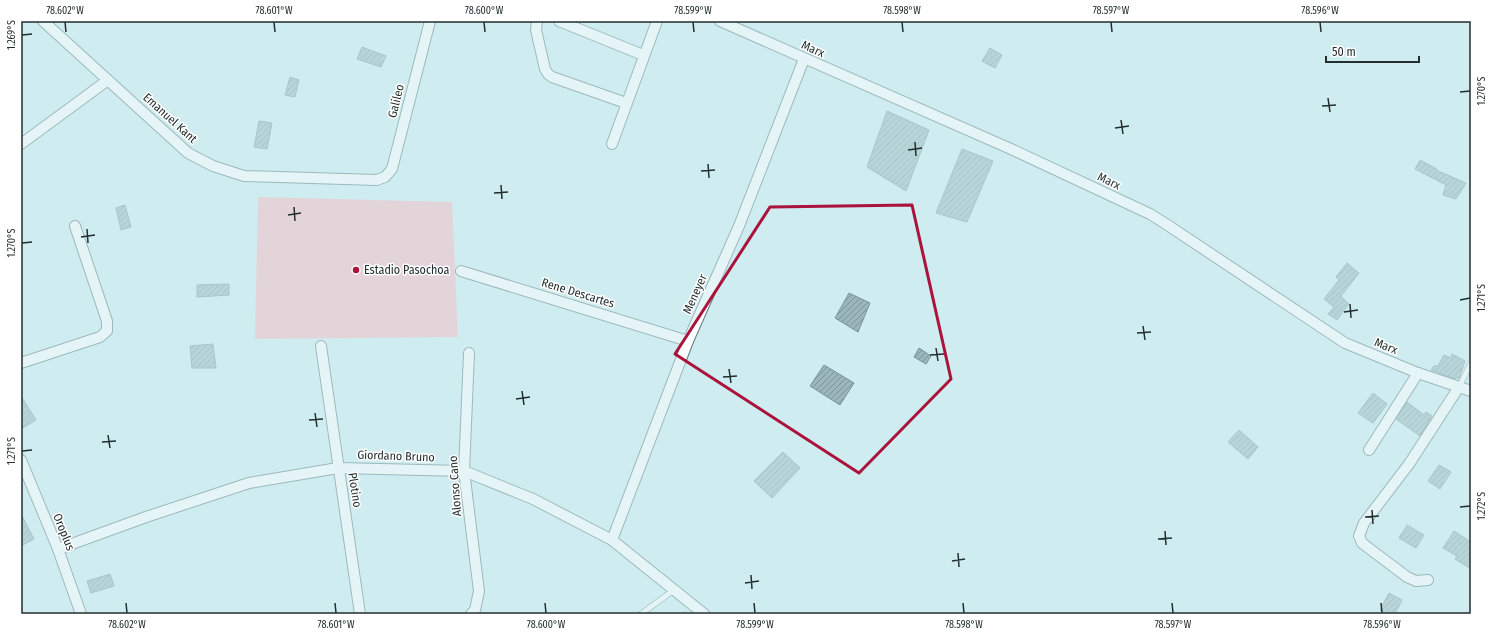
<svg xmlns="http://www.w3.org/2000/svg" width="1492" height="635" font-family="'Fira Sans Condensed',sans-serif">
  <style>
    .park { fill: #f8b7bc }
    .building { fill: url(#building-hatch); stroke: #7a9598 }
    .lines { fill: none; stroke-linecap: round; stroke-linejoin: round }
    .lane-casing { stroke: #5e797c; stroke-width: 6 }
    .street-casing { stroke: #5e797c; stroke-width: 12 }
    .lane { stroke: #fff; stroke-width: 5 }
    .street { stroke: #fff; stroke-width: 10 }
    .marked { fill: none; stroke: #aa133b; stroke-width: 3; stroke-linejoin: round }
    .ticks { fill: none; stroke: #232e2f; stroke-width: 1.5 }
    .poi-dot { fill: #aa133b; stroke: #fff; stroke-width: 1.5 }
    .labels { text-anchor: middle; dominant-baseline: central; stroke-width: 3; stroke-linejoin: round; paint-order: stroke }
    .street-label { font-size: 12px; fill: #232e2f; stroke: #fff }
    .poi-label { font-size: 12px; fill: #232e2f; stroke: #fff; text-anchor: start }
    .neatline { fill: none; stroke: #232e2f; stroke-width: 1.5 }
    .ticks-label { font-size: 10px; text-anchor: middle; fill: #232e2f }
  </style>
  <defs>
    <pattern id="building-hatch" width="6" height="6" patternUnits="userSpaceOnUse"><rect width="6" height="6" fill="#9ab6ba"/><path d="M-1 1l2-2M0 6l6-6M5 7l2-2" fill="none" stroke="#7d9498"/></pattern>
  </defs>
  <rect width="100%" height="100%" fill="#cfecf0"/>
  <path class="park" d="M 258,197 L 452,202 L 458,337 L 255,339 Z"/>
  <g class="building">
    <path d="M 362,47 L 386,56 L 381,67 L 357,59 Z"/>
    <path d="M 990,48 L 1002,55 L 995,68 L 982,61 Z"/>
    <path d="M 290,77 L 299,80 L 295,97 L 285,95 Z"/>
    <path d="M 887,111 L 929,130 L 906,191 L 867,167 Z"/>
    <path d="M 259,121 L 272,123 L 267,149 L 254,147 Z"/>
    <path d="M 962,149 L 993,161 L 967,222 L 936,213 Z"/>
    <path d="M 1420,160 L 1437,169 L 1436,170 L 1466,183 L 1456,199 L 1443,195 L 1446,185 L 1415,169 Z"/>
    <path d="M 125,205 L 131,227 L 121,230 L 116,208 Z"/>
    <path d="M 1347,263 L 1359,273 L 1341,296 L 1349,304 L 1337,320 L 1328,314 L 1334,307 L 1324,299 L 1339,280 L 1336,277 Z"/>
    <path d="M 229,284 L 229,295 L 197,297 L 197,285 Z"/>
    <path d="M 849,293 L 870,303 L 858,332 L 835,318 Z"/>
    <path d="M 213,344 L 216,368 L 192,368 L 190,346 Z"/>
    <path d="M 919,348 L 931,356 L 926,364 L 914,357 Z"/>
    <path d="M 1452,354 L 1465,361 L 1459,379 L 1456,377 L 1455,379 L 1431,370 L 1434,366 L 1438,366 L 1444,355 L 1451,358 Z"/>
    <path d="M 824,365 L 854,383 L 840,405 L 810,386 Z"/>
    <path d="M 1373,393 L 1387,404 L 1373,423 L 1358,413 Z"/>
    <path d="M 21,396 L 36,420 L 21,429 Z"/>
    <path d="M 1407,402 L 1424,415 L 1426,412 L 1432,416 L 1420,436 L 1396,419 Z"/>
    <path d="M 1239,430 L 1258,447 L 1248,459 L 1228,442 Z"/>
    <path d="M 783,452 L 800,468 L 772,498 L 754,481 Z"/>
    <path d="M 1439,465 L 1451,472 L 1440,489 L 1428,481 Z"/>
    <path d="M 21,514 L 34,539 L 21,546 Z"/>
    <path d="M 1407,525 L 1424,535 L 1416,548 L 1399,538 Z"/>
    <path d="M 1454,531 L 1471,542 L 1471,569 L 1455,559 L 1457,556 L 1443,548 Z"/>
    <path d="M 110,574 L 114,586 L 91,593 L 87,581 Z"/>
    <path d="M 1389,593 L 1402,600 L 1395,614 L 1388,614 L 1380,610 Z"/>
  </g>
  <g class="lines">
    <g class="lane-casing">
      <g id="lane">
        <path d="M 1459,387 L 1471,363"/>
        <path d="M 641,614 L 674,590"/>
      </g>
    </g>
    <g class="street-casing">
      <g id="street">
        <path d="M 43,21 L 188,153 L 213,166 L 244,176 L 377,180 L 385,177 L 392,169 L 430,21"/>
        <path d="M 537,21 L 536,30 L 545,69 L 548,74 L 552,77 L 626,103"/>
        <path d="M 559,21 L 643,55"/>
        <path d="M 720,21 L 1011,149 L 1150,214 L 1166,224 L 1345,343 L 1418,373 L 1471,391"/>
        <path d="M 21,144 L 108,80"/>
        <path d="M 612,144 L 657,21"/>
        <path d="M 461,271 L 688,341"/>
        <path d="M 321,346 L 360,614"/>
        <path d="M 469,353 L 464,471 L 479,591 L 475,610 L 471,614"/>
        <path d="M 21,363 L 100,337 L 107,331 L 107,321 L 75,226"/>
        <path d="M 1369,450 L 1418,373"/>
        <path d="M 21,460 L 58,549 L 81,614"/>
        <path d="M 612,540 L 688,341 L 739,226 L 804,59"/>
        <path d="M 58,549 L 146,517 L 249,483 L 338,468 L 464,471 L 533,499 L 612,540 L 704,614"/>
        <path d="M 1428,580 L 1416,581 L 1407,577 L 1362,543 L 1359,536 L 1364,523 L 1409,464 L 1459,387"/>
      </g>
    </g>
    <use href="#lane" class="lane"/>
    <use href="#street" class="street"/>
  </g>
  <path d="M0 0H1492V635H0ZM 912,205 L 951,379 L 859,473 L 675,354 L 770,207 Z" fill="#cfecf0" fill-opacity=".55" fill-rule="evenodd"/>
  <path class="marked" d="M 912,205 L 951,379 L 859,473 L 675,354 L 770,207 Z"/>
  <path class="ticks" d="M 65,22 L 66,32M 274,22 L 275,32M 484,22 L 485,32M 693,22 L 694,32M 902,22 L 903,32M 1111,22 L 1112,32M 1320,22 L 1321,32M 22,35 L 32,34M 1460,92 L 1470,91M 1328,98 L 1330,112M 1322,106 L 1336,105M 1121,120 L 1123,134M 1115,128 L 1129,126M 915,142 L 916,156M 908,150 L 922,148M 708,164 L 709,178M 701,171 L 715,170M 501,185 L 502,199M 494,193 L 508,192M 294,207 L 295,221M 288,215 L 301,213M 87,229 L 88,243M 81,237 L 95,235M 22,243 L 32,242M 1460,300 L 1470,298M 1350,304 L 1351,318M 1344,312 L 1358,310M 1143,326 L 1145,340M 1137,333 L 1151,332M 936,348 L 938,361M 930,355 L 944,354M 729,369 L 731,383M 723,377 L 737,376M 522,391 L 524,405M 516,399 L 530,397M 315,413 L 317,427M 309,420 L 323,419M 108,435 L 110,448M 102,442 L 116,441M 22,451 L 32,450M 1460,507 L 1470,506M 1372,510 L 1373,524M 1365,517 L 1379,516M 1165,531 L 1166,545M 1158,539 L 1172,538M 958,553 L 959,567M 952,561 L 965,559M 751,575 L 752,589M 745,583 L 759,581M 126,603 L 127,613M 335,603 L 336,613M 545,603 L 546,613M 754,603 L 755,613M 963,603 L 964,613M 1172,603 L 1173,613M 1381,603 L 1382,613"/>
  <circle class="poi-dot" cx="356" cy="270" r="4"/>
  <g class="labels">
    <g class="street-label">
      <text transform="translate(813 49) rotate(24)">Marx</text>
      <text transform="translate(396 101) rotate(-76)">Galileo</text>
      <text transform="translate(170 118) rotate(42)">Emanuel Kant</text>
      <text transform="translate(1109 181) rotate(25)">Marx</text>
      <text transform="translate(578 293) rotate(17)">Rene Descartes</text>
      <text transform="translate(695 294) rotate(-66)">Meneyer</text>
      <text transform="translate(1386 346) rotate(22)">Marx</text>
      <text transform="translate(396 456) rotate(2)">Giordano Bruno</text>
      <text transform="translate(455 486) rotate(-94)">Alonso Cano</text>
      <text transform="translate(355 490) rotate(81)">Plotino</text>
      <text transform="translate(64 532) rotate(68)">Oroplus</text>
    </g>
    <g class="poi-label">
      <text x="364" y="270">Estadio Pasochoa</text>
    </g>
  </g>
  <rect width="1492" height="635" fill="none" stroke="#ffffff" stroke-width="44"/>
  <path d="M1326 56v6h93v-6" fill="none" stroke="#232e2f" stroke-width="2"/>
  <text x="1332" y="56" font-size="12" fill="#232e2f" stroke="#ffffff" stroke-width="3" paint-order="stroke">50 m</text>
  <rect x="22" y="22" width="1448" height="591" class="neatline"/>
  <g class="ticks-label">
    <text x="65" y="14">78.602°W</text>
    <text x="274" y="14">78.601°W</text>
    <text x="484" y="14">78.600°W</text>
    <text x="693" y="14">78.599°W</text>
    <text x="902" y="14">78.598°W</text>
    <text x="1111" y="14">78.597°W</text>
    <text x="1320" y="14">78.596°W</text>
    <text transform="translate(11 35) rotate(-90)" y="4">1.269°S</text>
    <text transform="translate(1481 91) rotate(-90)" y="4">1.270°S</text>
    <text transform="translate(11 243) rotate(-90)" y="4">1.270°S</text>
    <text transform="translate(1481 298) rotate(-90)" y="4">1.271°S</text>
    <text transform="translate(11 451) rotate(-90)" y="4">1.271°S</text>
    <text transform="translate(1481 506) rotate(-90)" y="4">1.272°S</text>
    <text x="127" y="628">78.602°W</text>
    <text x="336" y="628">78.601°W</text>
    <text x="546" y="628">78.600°W</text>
    <text x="755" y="628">78.599°W</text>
    <text x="964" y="628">78.598°W</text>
    <text x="1173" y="628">78.597°W</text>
    <text x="1382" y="628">78.596°W</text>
  </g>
</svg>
